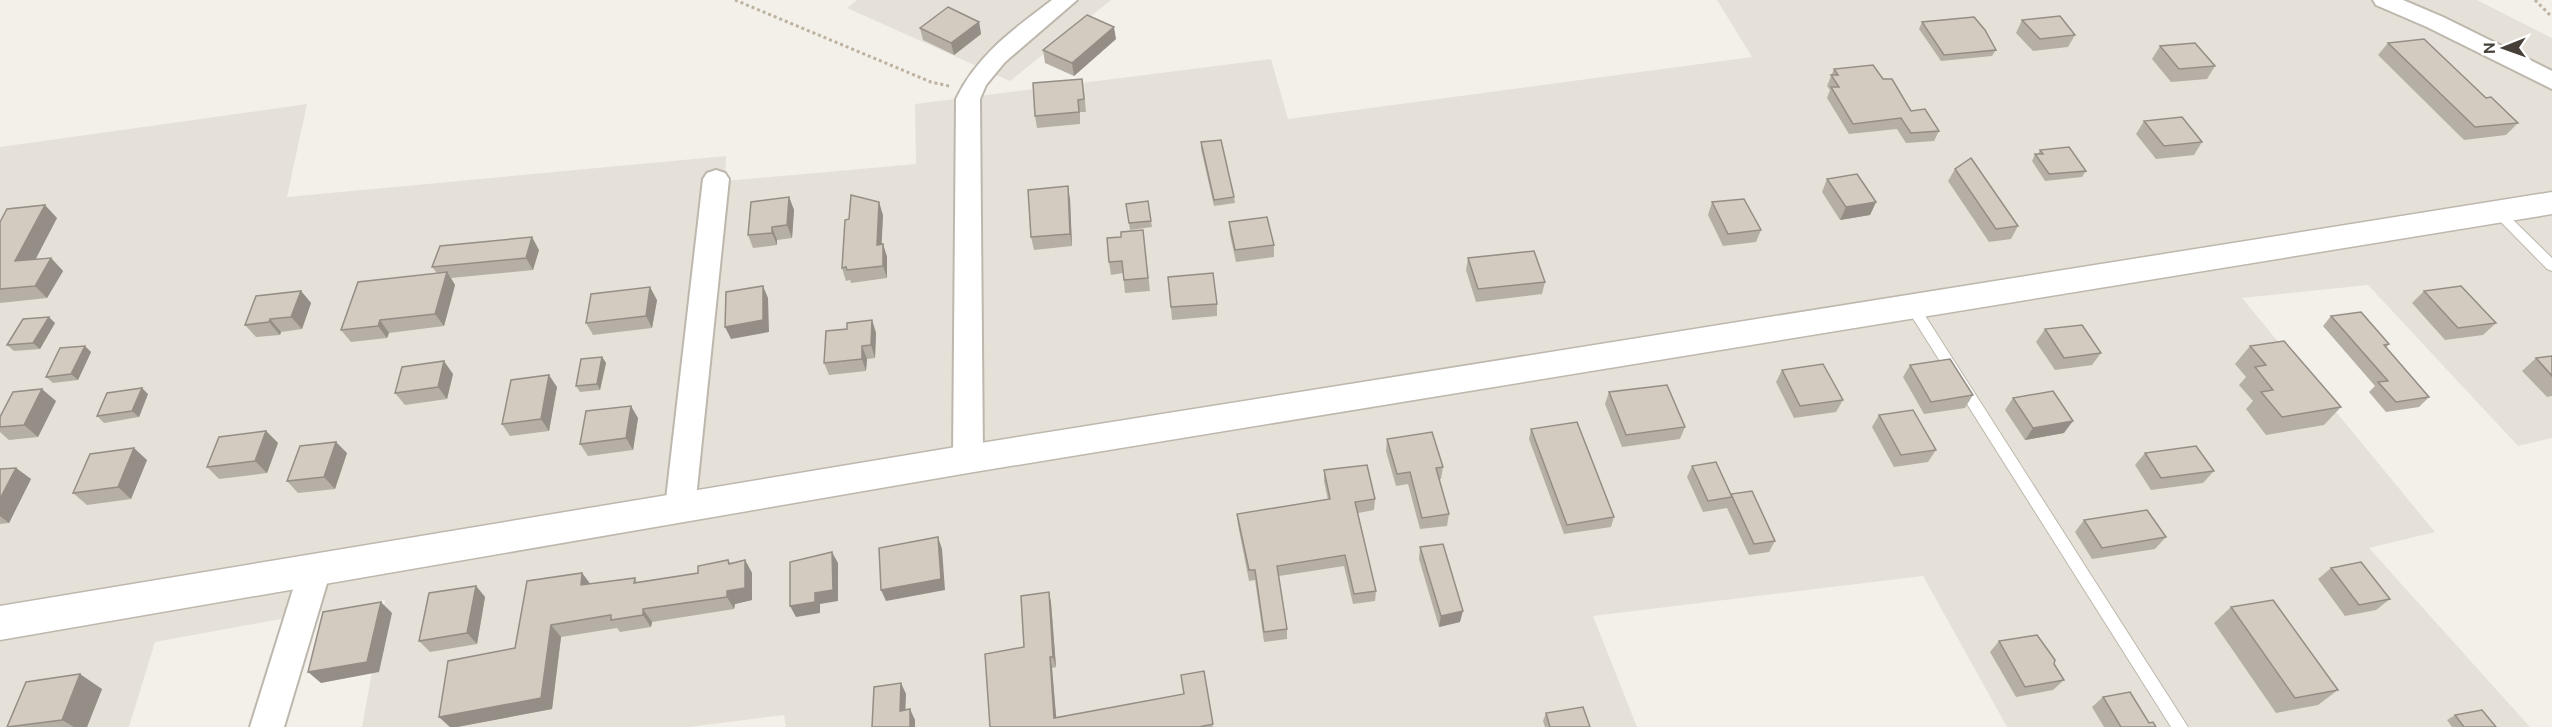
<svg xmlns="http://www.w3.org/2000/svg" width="2552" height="727" font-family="Ubuntu,sans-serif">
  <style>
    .residential { fill: #e6e1d8 }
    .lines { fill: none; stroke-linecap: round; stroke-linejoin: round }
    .service-casing { stroke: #bdb7ad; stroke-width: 2 }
    .minor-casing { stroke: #bdb7ad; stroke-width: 4 }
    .tertiary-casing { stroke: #bdb7ad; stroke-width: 3 }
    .path { stroke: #bdb2a0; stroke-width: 3; stroke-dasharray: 3 3; stroke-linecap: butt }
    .service { fill: #fff; fill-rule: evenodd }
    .minor { fill: #fff; fill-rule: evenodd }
    .tertiary { fill: #fff; fill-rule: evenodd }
    .wall { fill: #b5afa5 }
    .shaded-wall { fill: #948e86 }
    .building { fill: #d3cbc0; stroke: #948e86; stroke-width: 1.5 }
  </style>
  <rect width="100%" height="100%" fill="#f3f0ea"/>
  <g class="residential">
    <path d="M 857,0 L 1111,0 L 1010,81 L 847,8 Z"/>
    <path d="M 1717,0 L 2477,0 L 2552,38 L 2552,438 L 2518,446 L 2368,285 L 2242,298 L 2435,532 L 2369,548 L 2530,727 L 2007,727 L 1923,576 L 1593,616 L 1637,727 L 786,727 L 784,715 L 689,727 L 362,727 L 385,600 L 155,642 L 129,727 L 0,727 L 0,147 L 307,104 L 287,197 L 726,156 L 725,181 L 916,164 L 915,104 L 1271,59 L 1288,119 L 1752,57 Z"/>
  </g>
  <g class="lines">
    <g class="service-casing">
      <g id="service">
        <path d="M 2498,208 L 2502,209 L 2552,258 L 2552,271 L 2547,269 L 2494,215 L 2492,212 Z"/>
        <path d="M 1912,301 L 1917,303 L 2188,727 L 2171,727 L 1907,309 L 1905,306 L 1907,303 Z"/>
      </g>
    </g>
    <g class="minor-casing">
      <g id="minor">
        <path d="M 1052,0 L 1077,0 L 1005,62 L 986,85 L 980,99 L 983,459 L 979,468 L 968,471 L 957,468 L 953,459 L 956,99 C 977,55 1014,29 1052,0 Z"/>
        <path d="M 2373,0 L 2403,0 L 2443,17 L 2552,71 L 2552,89 L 2427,27 L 2376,5 Z"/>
        <path d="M 716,170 L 725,173 L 729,179 L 695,508 L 691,517 L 680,521 L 669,517 L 665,508 L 703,179 L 707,173 Z"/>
        <path d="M 315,556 L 326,560 L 331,570 L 284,727 L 250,727 L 299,570 L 304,560 Z"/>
      </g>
    </g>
    <g class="tertiary-casing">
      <path id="tertiary" d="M 2552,192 L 2552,214 L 968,473 L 0,640 L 0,606 L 968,445 Z"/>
    </g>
    <g class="path">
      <path d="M 735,0 L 931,82 L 949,86"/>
      <path d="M 2535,0 L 2552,17"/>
    </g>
    <use href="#service" class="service"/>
    <use href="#minor" class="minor"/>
    <use href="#tertiary" class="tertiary"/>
  </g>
  <g class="wall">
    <path d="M 2022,20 L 2075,35 L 2068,47 L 2033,51 L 2016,33 Z"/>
    <path d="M 979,22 L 981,34 L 954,55 L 923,40 L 920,28 Z"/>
    <path d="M 1922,22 L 1996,50 L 1992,56 L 1941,61 L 1919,29 Z"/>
    <path d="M 1116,39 L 1074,76 L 1045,63 L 1043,50 Z"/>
    <path d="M 2388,43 L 2486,98 L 2518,123 L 2506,135 L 2464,140 L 2378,55 Z"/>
    <path d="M 2160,46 L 2215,66 L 2207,79 L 2171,82 L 2152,59 Z"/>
    <path d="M 1834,69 L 1883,79 L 1911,111 L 1939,131 L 1934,141 L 1906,143 L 1897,129 L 1849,134 L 1827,98 L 1830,90 L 1827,86 Z"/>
    <path d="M 1084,91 L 1086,112 L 1080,112 L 1080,124 L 1037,128 L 1035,116 Z"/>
    <path d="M 2144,121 L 2202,142 L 2194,155 L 2156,159 L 2136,134 Z"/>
    <path d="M 1201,142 L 1234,197 L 1235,203 L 1214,206 L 1201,149 Z"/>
    <path d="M 2040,150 L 2086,171 L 2082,177 L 2045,181 L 2032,161 L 2035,154 L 2038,154 Z"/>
    <path d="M 1955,169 L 2018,226 L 2011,239 L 1989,242 L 1948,181 Z"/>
    <path d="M 1827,179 L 1876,202 L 1870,215 L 1840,220 L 1822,192 Z"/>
    <path d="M 789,197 L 794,210 L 792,238 L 777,240 L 777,245 L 753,248 L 748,235 Z"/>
    <path d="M 1070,199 L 1072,246 L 1034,250 L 1031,237 Z"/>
    <path d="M 1712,202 L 1761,230 L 1756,242 L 1723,246 L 1708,215 Z"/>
    <path d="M 1126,204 L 1151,221 L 1152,227 L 1130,230 Z"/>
    <path d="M 883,215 L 881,245 L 883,244 L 887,257 L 887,278 L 851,283 L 850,280 L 846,281 L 842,268 Z"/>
    <path d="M 57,218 L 35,259 L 51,258 L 63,271 L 47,298 L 0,303 L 0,222 Z"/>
    <path d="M 1229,222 L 1274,245 L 1274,257 L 1236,262 L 1230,235 Z"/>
    <path d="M 1143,230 L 1150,291 L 1125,293 L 1123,273 L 1111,275 L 1109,262 L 1121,237 Z"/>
    <path d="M 539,250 L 533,270 L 451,278 L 455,285 L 444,326 L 389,333 L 387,338 L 351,342 L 341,330 L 437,273 L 432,267 Z"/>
    <path d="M 1468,258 L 1545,282 L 1542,294 L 1476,302 L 1466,270 Z"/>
    <path d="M 1168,277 L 1217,304 L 1217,316 L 1172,320 Z"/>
    <path d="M 301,291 L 311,303 L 302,329 L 281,332 L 280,335 L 256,337 L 245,325 Z"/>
    <path d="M 2424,291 L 2496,323 L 2483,335 L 2445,340 L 2412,303 Z"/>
    <path d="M 657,300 L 652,328 L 593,335 L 586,323 Z"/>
    <path d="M 2331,316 L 2389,344 L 2386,348 L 2429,397 L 2419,407 L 2386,412 L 2369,392 L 2375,386 L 2323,326 Z"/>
    <path d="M 872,320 L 876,333 L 875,358 L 867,359 L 866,371 L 829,375 L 824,363 L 847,329 Z"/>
    <path d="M 55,323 L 40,349 L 14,351 L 7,345 Z"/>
    <path d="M 2045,329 L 2101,353 L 2092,365 L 2055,370 L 2036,342 Z"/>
    <path d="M 2250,346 L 2341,407 L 2324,425 L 2266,435 L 2246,409 L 2253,401 L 2239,385 L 2246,377 L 2235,364 Z"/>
    <path d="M 91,352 L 78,380 L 53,383 L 46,377 Z"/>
    <path d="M 2552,356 L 2552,396 L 2547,397 L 2522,371 L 2536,358 Z"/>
    <path d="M 602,357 L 606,363 L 600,390 L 580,392 L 576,386 Z"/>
    <path d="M 1910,365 L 1973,395 L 1965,408 L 1924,414 L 1903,377 Z"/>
    <path d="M 1782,370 L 1843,400 L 1836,412 L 1794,418 L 1776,382 Z"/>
    <path d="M 453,374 L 447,399 L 405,405 L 395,393 Z"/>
    <path d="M 557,387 L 549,431 L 510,436 L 502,424 Z"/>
    <path d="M 1609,392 L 1685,427 L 1680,439 L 1622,447 L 1605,404 Z"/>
    <path d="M 148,394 L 139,417 L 104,423 L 97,416 Z"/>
    <path d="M 2013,398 L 2064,433 L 2025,440 L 2005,410 Z"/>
    <path d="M 56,401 L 38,437 L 9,440 L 0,432 L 0,417 Z"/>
    <path d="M 1879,415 L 1936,450 L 1928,462 L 1894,467 L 1872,427 Z"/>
    <path d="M 638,418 L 633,450 L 588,456 L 580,444 Z"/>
    <path d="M 1531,429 L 1614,517 L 1611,527 L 1564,534 L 1529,439 Z"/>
    <path d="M 266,431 L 278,443 L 267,473 L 219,479 L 207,467 Z"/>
    <path d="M 1387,439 L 1443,467 L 1441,479 L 1439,479 L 1449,514 L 1447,526 L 1420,529 L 1408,484 L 1396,486 L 1386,451 Z"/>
    <path d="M 347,453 L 335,489 L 298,493 L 287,481 Z"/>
    <path d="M 2145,453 L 2214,471 L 2203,483 L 2151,490 L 2135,465 Z"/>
    <path d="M 147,460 L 131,499 L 87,505 L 73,493 Z"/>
    <path d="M 1692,466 L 1731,494 L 1775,541 L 1769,552 L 1749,555 L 1727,508 L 1703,512 L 1687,477 Z"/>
    <path d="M 16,468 L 31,479 L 9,523 L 0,524 L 0,469 Z"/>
    <path d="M 1324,470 L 1375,499 L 1374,510 L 1358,513 L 1376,591 L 1375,601 L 1353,604 L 1344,566 L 1279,576 L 1287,629 L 1287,639 L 1264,642 L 1255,580 L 1249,581 L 1238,525 L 1237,514 L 1328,500 L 1324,481 Z"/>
    <path d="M 2084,520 L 2166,537 L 2155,549 L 2092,559 L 2075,532 Z"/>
    <path d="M 1420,547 L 1460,622 L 1439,627 L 1419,559 Z"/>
    <path d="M 728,560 L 730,563 L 745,560 L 752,573 L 752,600 L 735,604 L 734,609 L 652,622 L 651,627 L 620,632 L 617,628 L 561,637 L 552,709 L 457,727 L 450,727 L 439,717 L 515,648 L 582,573 L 590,584 L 635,578 L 637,582 L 698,573 Z"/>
    <path d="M 2331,568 L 2390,599 L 2376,610 L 2345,616 L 2318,579 Z"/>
    <path d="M 476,586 L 485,597 L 477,644 L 430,652 L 419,641 Z"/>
    <path d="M 1049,592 L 1051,603 L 1056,667 L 1052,668 L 1056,718 L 1184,695 L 1204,671 L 1213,727 L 990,727 Z"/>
    <path d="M 2231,607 L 2338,690 L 2318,705 L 2276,713 L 2214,623 Z"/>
    <path d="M 1999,641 L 2054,664 L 2064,680 L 2053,690 L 2016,697 L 1990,652 Z"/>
    <path d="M 102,689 L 87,727 L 7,727 Z"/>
    <path d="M 2103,697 L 2149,723 L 2156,727 L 2104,727 L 2092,707 Z"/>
    <path d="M 1546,713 L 1590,727 L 1545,727 L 1543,721 Z"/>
    <path d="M 2455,715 L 2496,727 L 2452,727 L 2447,720 Z"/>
  </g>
  <g class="shaded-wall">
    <path d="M 979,22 L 981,34 L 954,55 L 951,43 Z"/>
    <path d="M 1114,27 L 1116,39 L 1074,76 L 1072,63 Z"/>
    <path d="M 1068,186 L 1070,199 L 1072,246 L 1070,234 Z"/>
    <path d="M 789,197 L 794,210 L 792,238 L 787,225 Z"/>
    <path d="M 879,202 L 883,215 L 881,258 L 877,245 Z"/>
    <path d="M 1876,202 L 1870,215 L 1840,220 L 1846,207 Z"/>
    <path d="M 45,205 L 57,218 L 28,274 L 15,261 Z"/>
    <path d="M 772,227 L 777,240 L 777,245 L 772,233 Z"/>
    <path d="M 532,237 L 539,250 L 533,270 L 526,258 Z"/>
    <path d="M 883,244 L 887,257 L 887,278 L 883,266 Z"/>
    <path d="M 51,258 L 63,271 L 47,298 L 35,286 Z"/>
    <path d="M 447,272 L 455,285 L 444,326 L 435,314 Z"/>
    <path d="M 763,286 L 768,298 L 769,332 L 731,339 L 725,327 Z"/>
    <path d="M 650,287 L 657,300 L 652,328 L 646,316 Z"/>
    <path d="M 301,291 L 311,303 L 302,329 L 291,317 Z"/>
    <path d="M 49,317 L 55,323 L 40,349 L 33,343 Z"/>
    <path d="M 270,319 L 281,332 L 280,335 L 269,322 Z"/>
    <path d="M 380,320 L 389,333 L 387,338 L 378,326 Z"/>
    <path d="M 872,320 L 876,333 L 875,358 L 871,345 Z"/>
    <path d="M 85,346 L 91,352 L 78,380 L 71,374 Z"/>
    <path d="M 862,346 L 867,359 L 866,371 L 862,359 Z"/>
    <path d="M 602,357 L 606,363 L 600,390 L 597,384 Z"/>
    <path d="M 444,361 L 453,374 L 447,399 L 438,387 Z"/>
    <path d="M 549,375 L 557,387 L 549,431 L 541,419 Z"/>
    <path d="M 142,388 L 148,394 L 139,417 L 132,411 Z"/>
    <path d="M 42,389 L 56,401 L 38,437 L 24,425 Z"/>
    <path d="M 631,406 L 638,418 L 633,450 L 626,438 Z"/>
    <path d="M 2073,421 L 2064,433 L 2025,440 L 2033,428 Z"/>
    <path d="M 266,431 L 278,443 L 267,473 L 255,461 Z"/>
    <path d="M 336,442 L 347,453 L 335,489 L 324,477 Z"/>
    <path d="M 134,448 L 147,460 L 131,499 L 118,487 Z"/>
    <path d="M 16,468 L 31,479 L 9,523 L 0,516 L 0,499 Z"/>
    <path d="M 938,537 L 942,549 L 945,590 L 886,601 L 881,590 Z"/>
    <path d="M 832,552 L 838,563 L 838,601 L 820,604 L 820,613 L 796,617 L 790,606 Z"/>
    <path d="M 745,560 L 752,573 L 752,600 L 735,604 L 734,609 L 727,597 L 727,591 Z"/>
    <path d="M 582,573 L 592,586 L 581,585 Z"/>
    <path d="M 476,586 L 485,597 L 477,644 L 467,633 Z"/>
    <path d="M 1049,592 L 1051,603 L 1056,667 L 1053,657 Z"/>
    <path d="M 381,602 L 392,613 L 379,672 L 321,683 L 308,672 Z"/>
    <path d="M 643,609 L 652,622 L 651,627 L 643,615 Z"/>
    <path d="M 1463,611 L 1460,622 L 1439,627 L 1441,616 Z"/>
    <path d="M 551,625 L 561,637 L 552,709 L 457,727 L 450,727 L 439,717 Z"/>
    <path d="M 1050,657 L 1052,668 L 1057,727 L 1054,718 Z"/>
    <path d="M 80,674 L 102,689 L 87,727 L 74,727 L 62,720 Z"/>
    <path d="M 901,683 L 906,694 L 905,721 L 900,711 Z"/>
    <path d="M 910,709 L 915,720 L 915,727 L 910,727 Z"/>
  </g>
  <g class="building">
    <path d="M 948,7 L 979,22 L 951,43 L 920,28 Z"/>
    <path d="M 1087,15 L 1114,27 L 1072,63 L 1043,50 Z"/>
    <path d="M 2060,16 L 2075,35 L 2040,39 L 2022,20 Z"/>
    <path d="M 1974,17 L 1985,30 L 1996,50 L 1944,55 L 1922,22 Z"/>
    <path d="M 2424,39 L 2486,98 L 2491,97 L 2518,123 L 2475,127 L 2388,43 Z"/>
    <path d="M 2195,43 L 2215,66 L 2179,69 L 2160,46 Z"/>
    <path d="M 1873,65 L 1883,79 L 1892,79 L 1911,111 L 1925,109 L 1939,131 L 1911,133 L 1901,118 L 1853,124 L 1831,87 L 1839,87 L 1831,75 L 1838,75 L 1834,69 Z"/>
    <path d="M 1082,79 L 1084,99 L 1078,100 L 1079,112 L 1035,116 L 1033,83 Z"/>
    <path d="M 2182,117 L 2202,142 L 2164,146 L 2144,121 Z"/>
    <path d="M 1221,140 L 1234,197 L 1214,200 L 1201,142 Z"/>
    <path d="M 2069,147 L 2086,171 L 2049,174 L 2035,154 L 2043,154 L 2040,150 Z"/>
    <path d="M 1971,158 L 2018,226 L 1996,229 L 1955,169 Z"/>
    <path d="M 1857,174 L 1876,202 L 1846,207 L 1827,179 Z"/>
    <path d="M 1068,186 L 1070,234 L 1031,237 L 1028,190 Z"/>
    <path d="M 851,195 L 879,202 L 877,245 L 883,244 L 883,266 L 847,270 L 846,267 L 842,268 L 845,220 L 849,219 Z"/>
    <path d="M 789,197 L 787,225 L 772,227 L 772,233 L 748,235 L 751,202 Z"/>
    <path d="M 1744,199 L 1761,230 L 1728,234 L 1712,202 Z"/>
    <path d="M 1148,201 L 1151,221 L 1129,223 L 1126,204 Z"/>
    <path d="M 45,205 L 15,261 L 51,258 L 35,286 L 0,289 L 0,222 L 7,209 Z"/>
    <path d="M 1267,217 L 1274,245 L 1235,250 L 1229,222 Z"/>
    <path d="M 1143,230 L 1148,278 L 1124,280 L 1122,261 L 1109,262 L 1107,238 L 1121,237 L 1121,232 Z"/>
    <path d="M 532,237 L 526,258 L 432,267 L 440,246 Z"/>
    <path d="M 1534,251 L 1545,282 L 1478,289 L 1468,258 Z"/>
    <path d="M 447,272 L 435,314 L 380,320 L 378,326 L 341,330 L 358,282 Z"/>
    <path d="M 1213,273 L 1217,304 L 1171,307 L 1168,277 Z"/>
    <path d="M 763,286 L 763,320 L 725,327 L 726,292 Z"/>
    <path d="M 2461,286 L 2496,323 L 2458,328 L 2424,291 Z"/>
    <path d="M 650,287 L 646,316 L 586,323 L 591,294 Z"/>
    <path d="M 301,291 L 291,317 L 270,319 L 269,322 L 245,325 L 256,296 Z"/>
    <path d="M 2361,312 L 2389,344 L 2384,345 L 2429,397 L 2396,402 L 2378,382 L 2388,381 L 2331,316 Z"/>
    <path d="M 49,317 L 33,343 L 7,345 L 23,319 Z"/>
    <path d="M 872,320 L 871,345 L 862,346 L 862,359 L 824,363 L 826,331 L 847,329 L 847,323 Z"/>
    <path d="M 2082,325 L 2101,353 L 2064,358 L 2045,329 Z"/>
    <path d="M 2284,341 L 2341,407 L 2282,417 L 2261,392 L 2273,390 L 2255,367 L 2266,365 L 2250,346 Z"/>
    <path d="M 85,346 L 71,374 L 46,377 L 60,348 Z"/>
    <path d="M 2552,356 L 2552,376 L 2536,358 Z"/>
    <path d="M 602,357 L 597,384 L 576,386 L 581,359 Z"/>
    <path d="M 1950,359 L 1973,395 L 1931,402 L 1910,365 Z"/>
    <path d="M 444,361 L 438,387 L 395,393 L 402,367 Z"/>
    <path d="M 1823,364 L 1843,400 L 1800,406 L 1782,370 Z"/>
    <path d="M 549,375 L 541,419 L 502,424 L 511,380 Z"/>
    <path d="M 1667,385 L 1685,427 L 1626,435 L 1609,392 Z"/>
    <path d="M 142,388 L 132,411 L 97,416 L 107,393 Z"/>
    <path d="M 42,389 L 24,425 L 0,427 L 0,417 L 13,392 Z"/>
    <path d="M 2053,391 L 2073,421 L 2033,428 L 2013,398 Z"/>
    <path d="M 631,406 L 626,438 L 580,444 L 586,411 Z"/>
    <path d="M 1913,410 L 1936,450 L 1901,455 L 1879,415 Z"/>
    <path d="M 1577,422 L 1614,517 L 1567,525 L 1531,429 Z"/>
    <path d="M 266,431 L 255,461 L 207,467 L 219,437 Z"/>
    <path d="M 1432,432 L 1443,467 L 1436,468 L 1449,514 L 1422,518 L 1410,472 L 1397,474 L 1387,439 Z"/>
    <path d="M 336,442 L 324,477 L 287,481 L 300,446 Z"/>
    <path d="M 2196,446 L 2214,471 L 2161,478 L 2145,453 Z"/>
    <path d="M 134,448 L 118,487 L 73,493 L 90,454 Z"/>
    <path d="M 1716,462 L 1732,497 L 1708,501 L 1692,466 Z"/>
    <path d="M 1367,465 L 1375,499 L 1355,502 L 1376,591 L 1354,594 L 1345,555 L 1277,566 L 1287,629 L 1264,632 L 1255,570 L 1249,570 L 1237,514 L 1330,499 L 1324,470 Z"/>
    <path d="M 16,468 L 0,499 L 0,469 Z"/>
    <path d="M 1752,491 L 1775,541 L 1754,544 L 1731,494 Z"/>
    <path d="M 2147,510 L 2166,537 L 2102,548 L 2084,520 Z"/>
    <path d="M 938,537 L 941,579 L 881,590 L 879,548 Z"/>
    <path d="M 1443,544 L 1463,611 L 1441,616 L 1420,547 Z"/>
    <path d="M 832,552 L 833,590 L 815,593 L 815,602 L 790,606 L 790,562 Z"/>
    <path d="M 728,560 L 729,564 L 745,560 L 745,588 L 727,591 L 727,597 L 643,609 L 643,615 L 611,620 L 611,615 L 551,625 L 541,698 L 439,717 L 448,661 L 515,648 L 527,581 L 582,573 L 581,585 L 635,578 L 634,583 L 698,573 L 698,566 Z"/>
    <path d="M 2361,562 L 2390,599 L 2359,605 L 2331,568 Z"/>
    <path d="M 476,586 L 467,633 L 419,641 L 429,593 Z"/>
    <path d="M 1049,592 L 1053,657 L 1050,657 L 1054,718 L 1184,694 L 1181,675 L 1204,671 L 1213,724 L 1199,727 L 990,727 L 985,654 L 1024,647 L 1021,596 Z"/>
    <path d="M 2273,600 L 2338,690 L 2295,698 L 2231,607 Z"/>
    <path d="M 381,602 L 367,662 L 308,672 L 323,612 Z"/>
    <path d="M 2037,635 L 2055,660 L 2054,664 L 2064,680 L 2025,687 L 1999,641 Z"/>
    <path d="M 80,674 L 62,720 L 7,727 L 26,682 Z"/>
    <path d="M 901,683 L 900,711 L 910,709 L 910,727 L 872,727 L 874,687 Z"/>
    <path d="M 2130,692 L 2149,723 L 2153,722 L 2156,727 L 2121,727 L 2103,697 Z"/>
    <path d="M 1583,707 L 1590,727 L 1550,727 L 1546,713 Z"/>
    <path d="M 2482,710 L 2496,727 L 2464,727 L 2455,715 Z"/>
  </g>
  <g transform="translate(2504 48) rotate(269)" stroke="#ffffff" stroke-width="4.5" paint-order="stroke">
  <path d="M0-4.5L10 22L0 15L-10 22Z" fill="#464039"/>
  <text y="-9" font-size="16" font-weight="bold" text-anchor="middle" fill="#464039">N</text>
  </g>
</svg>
